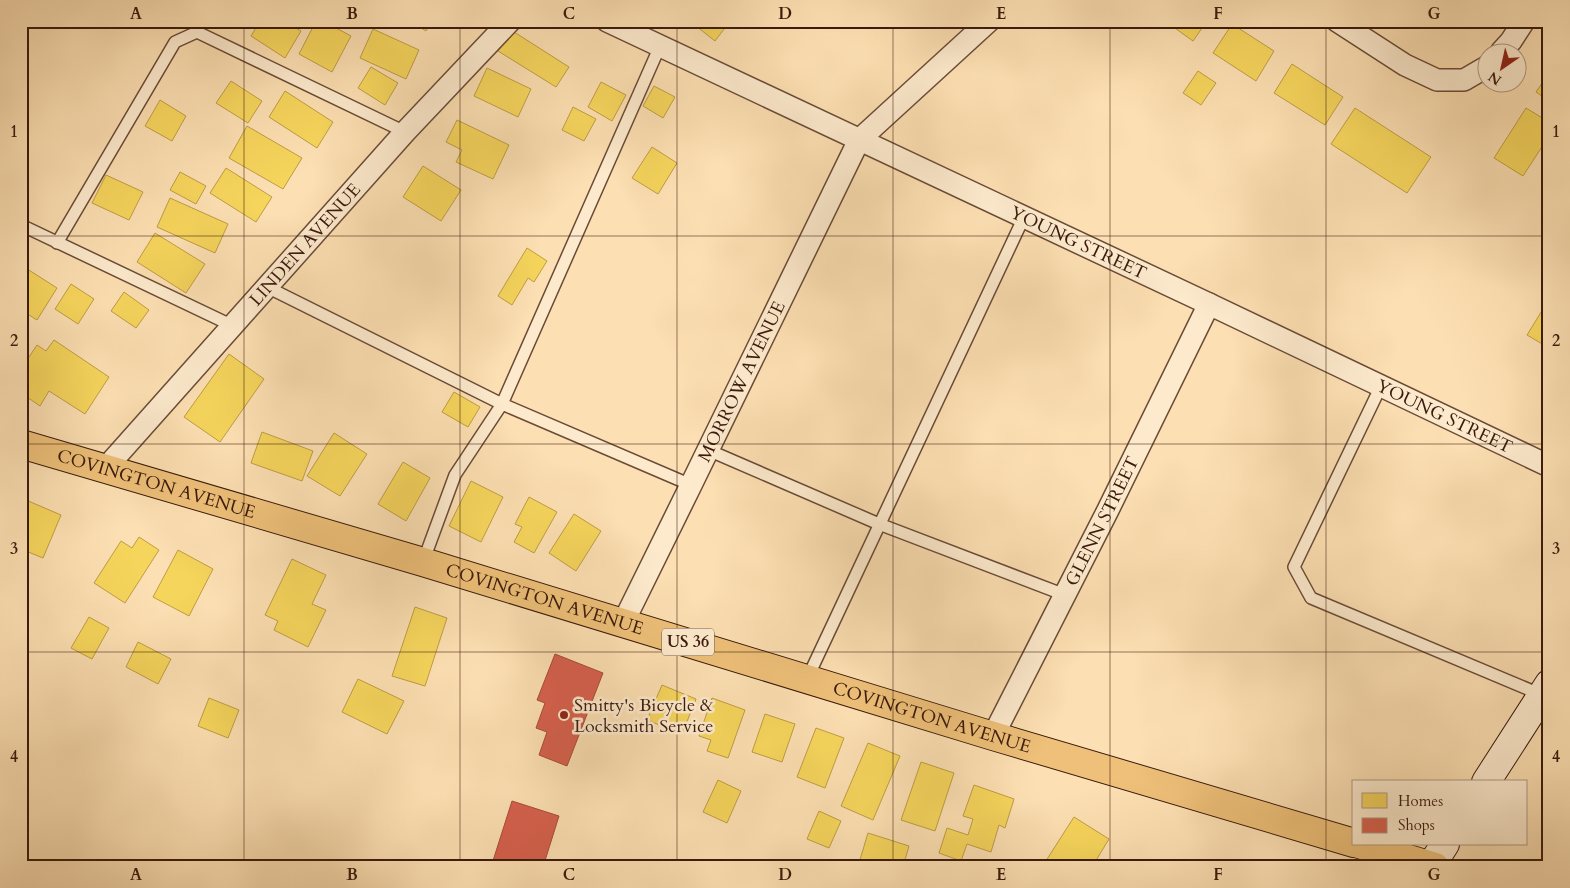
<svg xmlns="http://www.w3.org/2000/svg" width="1570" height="888" font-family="Cardo,serif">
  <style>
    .homes { fill: #f6d55c; stroke: #be9d44 }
    .shops { fill: #d6604d; stroke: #a74b3a }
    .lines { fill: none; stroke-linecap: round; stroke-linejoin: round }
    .lane-casing { stroke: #6a4b36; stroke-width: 14 }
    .street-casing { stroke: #6a4b36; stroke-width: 24 }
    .secondary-casing { stroke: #3a1a0c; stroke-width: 30 }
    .primary-casing { stroke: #3a1a0c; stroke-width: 30 }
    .lane { stroke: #fdeacd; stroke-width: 11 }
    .street { stroke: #fdeacd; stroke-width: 21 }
    .secondary { stroke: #fdeacd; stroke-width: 28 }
    .primary { stroke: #eec079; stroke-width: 28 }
    .grid { fill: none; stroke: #3a1a0c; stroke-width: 1; stroke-opacity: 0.55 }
    .poi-dot { fill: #8f2418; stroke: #fdeacd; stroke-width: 2 }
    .labels { text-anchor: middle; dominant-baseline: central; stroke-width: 5; stroke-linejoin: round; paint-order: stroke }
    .shield { fill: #fdeacd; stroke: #745846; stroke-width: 1 }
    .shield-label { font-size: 16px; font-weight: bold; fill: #3a1a0c }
    .street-label { font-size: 18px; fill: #3a1a0c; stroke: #fdeacd }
    .poi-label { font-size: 18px; fill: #3a1a0c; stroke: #fdeacd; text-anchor: start }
    .neatline { fill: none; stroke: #3a1a0c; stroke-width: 2 }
    .grid-label { font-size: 16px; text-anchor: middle; font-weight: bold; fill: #3a1a0c }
  </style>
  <rect width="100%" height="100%" fill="#fcdfb2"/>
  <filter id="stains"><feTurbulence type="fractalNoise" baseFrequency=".004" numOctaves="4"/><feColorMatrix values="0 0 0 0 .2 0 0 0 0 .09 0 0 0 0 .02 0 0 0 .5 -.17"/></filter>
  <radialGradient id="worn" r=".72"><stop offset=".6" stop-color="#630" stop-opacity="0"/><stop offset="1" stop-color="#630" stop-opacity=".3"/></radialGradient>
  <g class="homes">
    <path d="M 260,21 L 284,21 L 301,31 L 285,58 L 251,36 Z"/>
    <path d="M 316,21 L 323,21 L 351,36 L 332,72 L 299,54 Z"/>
    <path d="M 410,21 L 432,21 L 426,31 Z"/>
    <path d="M 692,21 L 730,21 L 715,41 L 691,22 Z"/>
    <path d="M 1165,21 L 1207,21 L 1193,41 Z"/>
    <path d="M 1232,24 L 1274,51 L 1256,81 L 1213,53 Z"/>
    <path d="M 373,29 L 419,50 L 406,79 L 360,58 Z"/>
    <path d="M 511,30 L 569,67 L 556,87 L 498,51 Z"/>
    <path d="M 1292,64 L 1343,97 L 1325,125 L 1274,93 Z"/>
    <path d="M 371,67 L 398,83 L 385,105 L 358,88 Z"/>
    <path d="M 487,68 L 531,89 L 518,117 L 474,96 Z"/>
    <path d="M 1198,71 L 1216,83 L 1201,105 L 1183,93 Z"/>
    <path d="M 1549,73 L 1549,101 L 1536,92 Z"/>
    <path d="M 231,81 L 262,101 L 248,123 L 216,103 Z"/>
    <path d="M 601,82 L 626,95 L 612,121 L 588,107 Z"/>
    <path d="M 654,86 L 675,97 L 663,118 L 643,106 Z"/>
    <path d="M 21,91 L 28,96 L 21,107 Z"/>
    <path d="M 285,91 L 333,122 L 317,148 L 269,117 Z"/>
    <path d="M 160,100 L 186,116 L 172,141 L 145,126 Z"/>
    <path d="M 573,107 L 596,119 L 584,141 L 562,130 Z"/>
    <path d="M 1355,108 L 1431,157 L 1407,193 L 1331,144 Z"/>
    <path d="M 1526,108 L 1549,122 L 1549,136 L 1523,176 L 1494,158 Z"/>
    <path d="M 457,120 L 509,145 L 493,179 L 456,162 L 462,150 L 446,142 Z"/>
    <path d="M 247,126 L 302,158 L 283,189 L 229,158 Z"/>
    <path d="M 652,147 L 677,163 L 658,194 L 632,178 Z"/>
    <path d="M 423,166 L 461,190 L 441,221 L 403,197 Z"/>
    <path d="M 226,168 L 272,197 L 256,222 L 210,193 Z"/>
    <path d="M 180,172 L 206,186 L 196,204 L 170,190 Z"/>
    <path d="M 106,175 L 143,192 L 129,220 L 92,203 Z"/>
    <path d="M 170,198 L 228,224 L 215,253 L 157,227 Z"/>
    <path d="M 155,233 L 205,264 L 186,293 L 137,262 Z"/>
    <path d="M 527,248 L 547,261 L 534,282 L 528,278 L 512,305 L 498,296 Z"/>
    <path d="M 21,265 L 57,288 L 37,320 L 21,310 Z"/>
    <path d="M 71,284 L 94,299 L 78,324 L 55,309 Z"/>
    <path d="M 124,292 L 149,310 L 136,328 L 111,311 Z"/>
    <path d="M 1543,309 L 1549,313 L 1549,348 L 1527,335 Z"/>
    <path d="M 21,339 L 29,344 L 21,356 Z"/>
    <path d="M 54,340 L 109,377 L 85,414 L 49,391 L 40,406 L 21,393 L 21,369 L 37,345 L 46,351 Z"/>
    <path d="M 229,354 L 264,379 L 220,442 L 184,417 Z"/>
    <path d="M 454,392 L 480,407 L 468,427 L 442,412 Z"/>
    <path d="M 262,432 L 313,451 L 302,481 L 251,463 Z"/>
    <path d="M 334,433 L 367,454 L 340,496 L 307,476 Z"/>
    <path d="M 403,462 L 430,478 L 406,521 L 378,504 Z"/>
    <path d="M 471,481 L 503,497 L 481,542 L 449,526 Z"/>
    <path d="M 529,497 L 557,512 L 534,553 L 514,542 L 522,527 L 515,524 Z"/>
    <path d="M 26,500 L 61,515 L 43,558 L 21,549 L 21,512 Z"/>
    <path d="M 574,514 L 601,531 L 576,571 L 549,553 Z"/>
    <path d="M 139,537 L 159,550 L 125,603 L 94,583 L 121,541 L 132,548 Z"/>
    <path d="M 178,550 L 213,569 L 189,616 L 153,597 Z"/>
    <path d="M 292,559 L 326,575 L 312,604 L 326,610 L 308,647 L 274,630 L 278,621 L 265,615 Z"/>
    <path d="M 415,607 L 447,618 L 425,686 L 392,676 Z"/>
    <path d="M 89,617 L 109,628 L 92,659 L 71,648 Z"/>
    <path d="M 138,642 L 171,659 L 158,684 L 126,667 Z"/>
    <path d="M 358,679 L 404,701 L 387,734 L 342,712 Z"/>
    <path d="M 662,685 L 696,699 L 682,734 L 647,720 Z"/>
    <path d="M 209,698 L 239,710 L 228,738 L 198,726 Z"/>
    <path d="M 712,698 L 745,710 L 728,758 L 707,751 L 711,740 L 699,736 Z"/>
    <path d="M 765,714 L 795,724 L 782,762 L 752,752 Z"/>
    <path d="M 816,728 L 844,738 L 825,788 L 797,777 Z"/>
    <path d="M 868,743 L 900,756 L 873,820 L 841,806 Z"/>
    <path d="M 921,762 L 954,773 L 935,831 L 901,820 Z"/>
    <path d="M 718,780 L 741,791 L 727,823 L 703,812 Z"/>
    <path d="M 974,785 L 1014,799 L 1005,828 L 999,825 L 991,852 L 967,844 L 961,861 L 939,853 L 947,828 L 968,835 L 973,819 L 963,816 Z"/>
    <path d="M 819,811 L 841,821 L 829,848 L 807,839 Z"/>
    <path d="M 1074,817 L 1109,839 L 1092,867 L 1042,867 Z"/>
    <path d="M 868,833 L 909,846 L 903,867 L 872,867 L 859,863 Z"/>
  </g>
  <g class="shops">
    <path d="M 555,654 L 603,673 L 567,766 L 539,755 L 547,732 L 536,728 L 545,703 L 537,700 Z"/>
    <path d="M 512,801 L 559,816 L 543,867 L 491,867 Z"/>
  </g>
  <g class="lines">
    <g class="lane-casing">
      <g id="lane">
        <path d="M 21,225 L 233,326"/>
        <path d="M 57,243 L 175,42 L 197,32 L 405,132"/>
        <path d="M 267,287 L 502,404 L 691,485"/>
        <path d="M 1381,386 L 1294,567 L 1311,598 L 1542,695"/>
        <path d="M 708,450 L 879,524 L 1065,595"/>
        <path d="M 423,562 L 455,475 L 502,404 L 660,46"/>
        <path d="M 807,679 L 1024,217"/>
      </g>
    </g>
    <g class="street-casing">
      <g id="street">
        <path id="s1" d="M 607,21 L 1209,304 L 1549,466"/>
        <path d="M 1337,21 L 1405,65 L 1437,80 L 1464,80 L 1488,66"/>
        <path d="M 1501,52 L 1511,41 L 1524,21"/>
        <path id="s2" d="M 104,470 L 405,132 L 510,21"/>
        <path id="s3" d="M 623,623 L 691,485 L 859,140 L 989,21"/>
        <path id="s4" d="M 993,736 L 1108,510 L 1209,304"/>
      </g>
    </g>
    <g class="secondary-casing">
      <g id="secondary">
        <path d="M 1486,782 L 1549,684"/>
        <path d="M 1431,866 L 1445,844"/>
      </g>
    </g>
    <g class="primary-casing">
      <g id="primary">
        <path id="s5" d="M 21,444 L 423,562 L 993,736 L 1354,843"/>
        <path d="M 1359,844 L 1435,867"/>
      </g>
    </g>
    <use href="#lane" class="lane"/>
    <use href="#street" class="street"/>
    <use href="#secondary" class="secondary"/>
    <use href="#primary" class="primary"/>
  </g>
  <path class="grid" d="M 244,21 L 244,867M 460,21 L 460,867M 677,21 L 677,867M 893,21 L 893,867M 1110,21 L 1110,867M 1326,21 L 1326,867M 21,236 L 1549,236M 21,444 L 1549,444M 21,652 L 1549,652"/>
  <circle class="poi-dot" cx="564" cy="715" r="5"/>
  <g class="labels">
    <rect class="shield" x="662" y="628.5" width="52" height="27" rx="4"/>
    <g class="shield-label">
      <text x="688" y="642">US 36</text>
    </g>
    <g class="street-label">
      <text stroke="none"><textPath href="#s1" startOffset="521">YOUNG STREET</textPath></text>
      <text stroke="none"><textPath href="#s2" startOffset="302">LINDEN AVENUE</textPath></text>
      <text stroke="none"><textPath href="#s3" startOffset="269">MORROW AVENUE</textPath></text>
      <text stroke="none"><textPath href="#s1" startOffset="926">YOUNG STREET</textPath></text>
      <text stroke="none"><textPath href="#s5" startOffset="141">COVINGTON AVENUE</textPath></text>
      <text stroke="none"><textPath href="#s4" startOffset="241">GLENN STREET</textPath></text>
      <text stroke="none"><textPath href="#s5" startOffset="546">COVINGTON AVENUE</textPath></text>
      <text stroke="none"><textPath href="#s5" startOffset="951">COVINGTON AVENUE</textPath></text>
    </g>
    <g class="poi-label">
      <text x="574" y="705">Smitty's Bicycle &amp;<tspan x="574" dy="21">Locksmith Service</tspan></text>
    </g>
  </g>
  <rect width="1570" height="888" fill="none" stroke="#fcdfb2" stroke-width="55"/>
  <rect x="1352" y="780" width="175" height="65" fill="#fdeacd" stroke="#af9780"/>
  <rect x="1362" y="793" width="25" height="15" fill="#f6d55c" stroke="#af9780"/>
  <text x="1398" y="806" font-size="15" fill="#3a1a0c">Homes</text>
  <rect x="1362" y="818" width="25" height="15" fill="#d6604d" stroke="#af9780"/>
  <text x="1398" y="830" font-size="15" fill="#3a1a0c">Shops</text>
  <g transform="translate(1502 68) rotate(214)"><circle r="24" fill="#fdeacd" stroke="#af9780"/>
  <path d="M0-4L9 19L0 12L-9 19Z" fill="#8f2418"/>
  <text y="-8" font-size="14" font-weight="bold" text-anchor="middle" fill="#3a1a0c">N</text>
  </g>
  <rect x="28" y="28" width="1514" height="832" class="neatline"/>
  <g class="grid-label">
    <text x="136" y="19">A</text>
    <text x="352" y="19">B</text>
    <text x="569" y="19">C</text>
    <text x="785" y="19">D</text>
    <text x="1001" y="19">E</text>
    <text x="1218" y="19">F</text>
    <text x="1434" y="19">G</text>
    <text x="14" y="137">1</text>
    <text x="1556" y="137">1</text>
    <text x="14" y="346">2</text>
    <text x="1556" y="346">2</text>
    <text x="14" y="554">3</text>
    <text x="1556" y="554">3</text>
    <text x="14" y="762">4</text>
    <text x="1556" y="762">4</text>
    <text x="136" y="880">A</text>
    <text x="352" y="880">B</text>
    <text x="569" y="880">C</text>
    <text x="785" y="880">D</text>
    <text x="1001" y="880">E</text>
    <text x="1218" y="880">F</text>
    <text x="1434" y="880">G</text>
  </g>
  <rect width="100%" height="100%" filter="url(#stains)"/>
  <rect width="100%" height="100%" fill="url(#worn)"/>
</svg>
